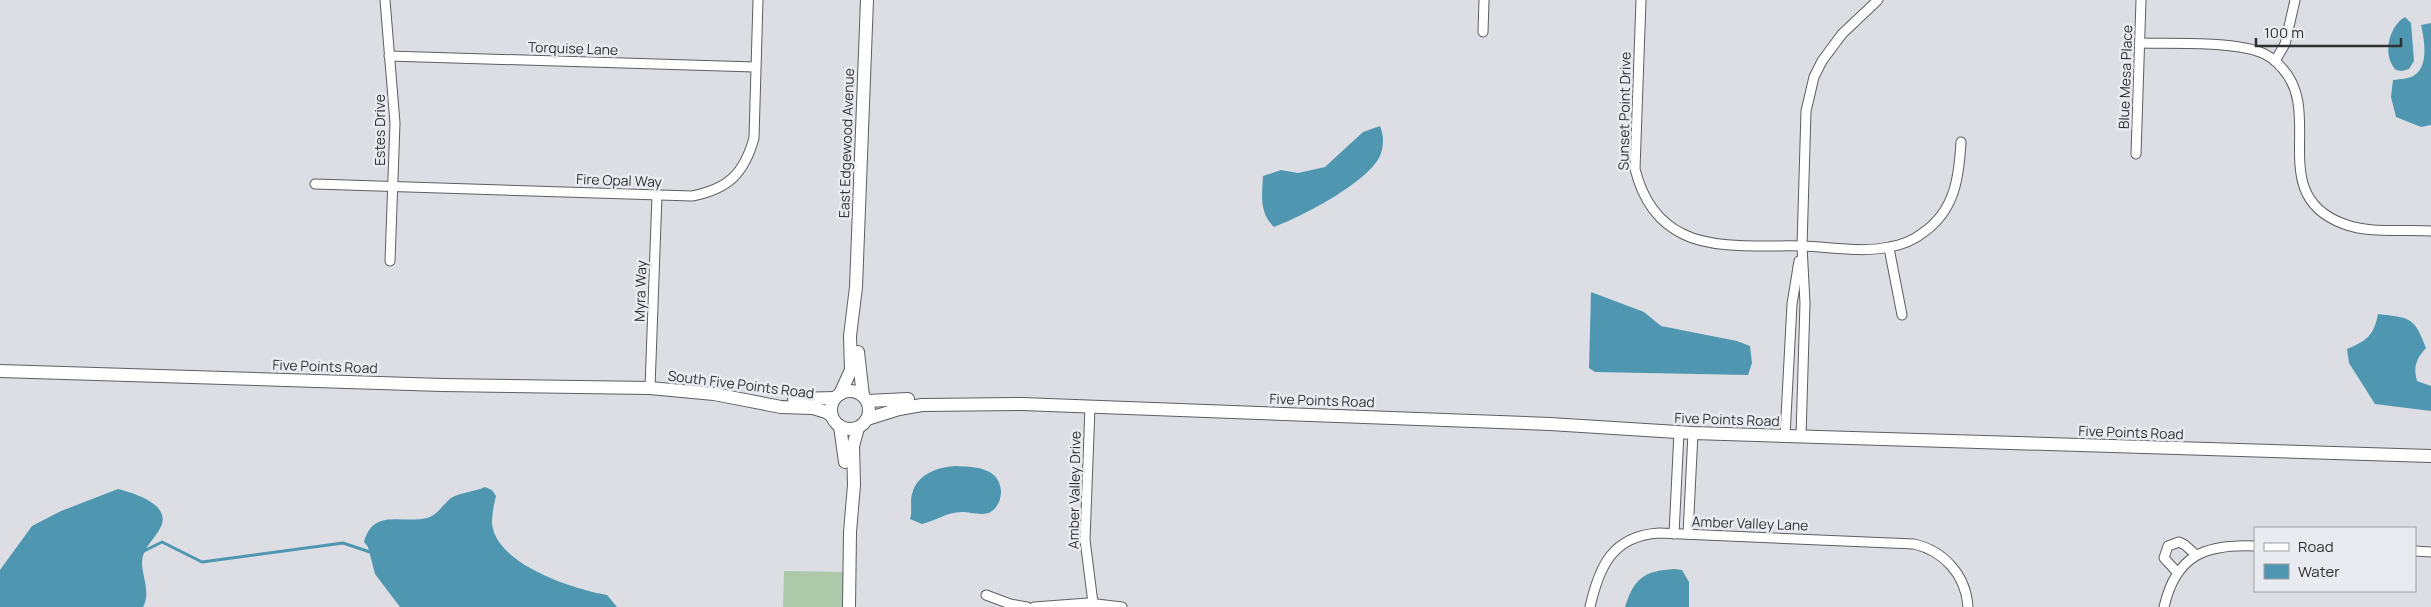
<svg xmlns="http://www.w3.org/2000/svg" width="2431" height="607" font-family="Manrope,sans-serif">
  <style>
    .green { fill: #accaaa }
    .water { fill: #4f97b0 }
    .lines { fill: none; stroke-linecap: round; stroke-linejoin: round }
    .stream { stroke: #4f97b0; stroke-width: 3 }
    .street-casing { stroke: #5d5e63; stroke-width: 11 }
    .secondary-casing { stroke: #5d5e63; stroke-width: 14 }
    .street { stroke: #fff; stroke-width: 9 }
    .secondary { stroke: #fff; stroke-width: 12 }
    .labels { text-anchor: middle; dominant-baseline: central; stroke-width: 5; stroke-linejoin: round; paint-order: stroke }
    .street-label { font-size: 14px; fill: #2f3032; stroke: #e9ebf0 }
  </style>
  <rect width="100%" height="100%" fill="#dcdee3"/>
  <path class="green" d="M 784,571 L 850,572 L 849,607 L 783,607 Z"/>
  <g class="water">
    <path d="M 2405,17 L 2411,23 L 2414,61 L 2409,69 L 2402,71 L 2396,70 C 2382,56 2388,27 2405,17 Z"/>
    <path d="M 2431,23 L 2431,125 L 2421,127 L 2396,117 L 2391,97 L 2393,80 C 2400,79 2411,79 2416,74 C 2429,64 2424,38 2421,25 Z"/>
    <path d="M 1380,126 C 1384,136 1384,146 1380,156 C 1367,183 1301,217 1274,227 C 1259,212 1262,196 1263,176 L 1281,170 L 1298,173 L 1325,167 L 1363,132 Z"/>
    <path d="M 1591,292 L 1644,312 L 1661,326 L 1737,341 L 1750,346 L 1752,363 L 1748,375 L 1595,372 L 1589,368 Z"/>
    <path d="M 2378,314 C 2410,318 2414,316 2426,348 C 2416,359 2413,367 2417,381 L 2431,386 L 2431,411 L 2375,404 L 2349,363 L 2347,349 C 2367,341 2374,335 2378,314 Z"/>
    <path d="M 956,466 C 975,467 999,467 1001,491 C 1001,498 999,506 992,511 C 985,517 970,512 962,512 C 946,512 936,521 922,524 L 910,519 C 913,510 909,500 913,491 C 919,473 939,467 956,466 Z"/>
    <path d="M 485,487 L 492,490 L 496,496 C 494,504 492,514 492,523 C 495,564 573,589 607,595 L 617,607 L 400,607 L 375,574 L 368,547 L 364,542 C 373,508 402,524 427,518 C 438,515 443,504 451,498 C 461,492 474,492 485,487 Z"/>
    <path d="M 118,489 C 133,493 168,503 162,524 C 157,538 143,546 142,562 C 142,577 151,592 143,607 L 0,607 L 0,570 L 32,526 L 61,511 Z"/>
    <path d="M 1674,569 L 1682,570 L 1689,582 L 1689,607 L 1625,607 C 1634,578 1644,571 1674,569 Z"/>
  </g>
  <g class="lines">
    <path class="stream" d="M 142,552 L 162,542 L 202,562 L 343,543 L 373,553"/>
    <g class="street-casing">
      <g id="street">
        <path d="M 385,0 L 395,123 L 390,261"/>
        <path d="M 1641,0 L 1635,169 C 1642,197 1656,221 1683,234 C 1714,250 1767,245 1802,246 C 1831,247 1862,253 1889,247 C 1902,245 1914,240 1924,232 C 1955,210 1959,177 1961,142"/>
        <path d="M 1483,32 L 1484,0"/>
        <path d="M 2140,43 C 2173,44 2231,41 2260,52 C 2269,55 2276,61 2282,68 C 2325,114 2265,195 2344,224 C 2370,234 2404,229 2431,231"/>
        <path d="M 389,56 L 755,67"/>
        <path d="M 2275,61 L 2285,44 L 2295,0"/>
        <path d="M 2136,154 L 2141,0"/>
        <path d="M 315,184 L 692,196 C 728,189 744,174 754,138 L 758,0"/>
        <path d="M 1889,248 L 1902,315"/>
        <path d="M 650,388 L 657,195"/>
        <path d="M 1090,407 L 1085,540 L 1093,603"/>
        <path d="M 1785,436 L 1792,304 L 1799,261"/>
        <path d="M 1801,436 L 1805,303 L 1802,246 L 1806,111 L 1814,77 L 1822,61 L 1842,34 L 1878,0"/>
        <path d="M 1674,534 L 1679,432"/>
        <path d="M 1688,534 L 1693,433"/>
        <path d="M 2415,551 L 2431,552"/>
        <path d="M 2177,572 L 2164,558 L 2168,546 L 2179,542 L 2185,545 L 2196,555"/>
        <path d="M 986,595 L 1010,604 L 1027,607"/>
        <path d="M 1034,607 L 1088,603 L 1122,607"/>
        <path d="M 1590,607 C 1599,567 1612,536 1659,533 L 1914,544 C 1944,551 1966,575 1968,607"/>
        <path d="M 2164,607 C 2176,555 2205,544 2255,546"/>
      </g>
    </g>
    <g class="secondary-casing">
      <g id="secondary">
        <path d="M 858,352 L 863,396"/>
        <path d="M 0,371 L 442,385 L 650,388 L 714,394 L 781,407 L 813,408 L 826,412 L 832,416"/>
        <circle cx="850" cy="410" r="19"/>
        <path d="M 840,394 L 851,370 L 850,336 L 856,287 L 867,0"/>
        <path d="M 794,399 L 835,398"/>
        <path d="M 867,401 L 908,399"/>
        <path d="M 867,419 L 899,409 L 922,405 L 1022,404 L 1550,424 L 1693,433 L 2431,456"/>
        <path d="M 840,426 L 845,462"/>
        <path d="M 849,607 L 850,532 L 854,485 L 853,446 L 858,428"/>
      </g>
    </g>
    <use href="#street" class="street"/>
    <use href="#secondary" class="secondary"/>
  </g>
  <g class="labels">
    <g class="street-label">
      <text transform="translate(573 48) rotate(2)">Torquise Lane</text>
      <text transform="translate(2125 77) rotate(-88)">Blue Mesa Place</text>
      <text transform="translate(1624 111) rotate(-89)">Sunset Point Drive</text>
      <text transform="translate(379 130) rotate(-90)">Estes Drive</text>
      <text transform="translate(846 143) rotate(-88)">East Edgewood Avenue</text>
      <text transform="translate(619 180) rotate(2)">Fire Opal Way</text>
      <text transform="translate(640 291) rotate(-88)">Myra Way</text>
      <text transform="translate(325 366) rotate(2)">Five Points Road</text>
      <text transform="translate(741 384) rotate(7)">South Five Points Road</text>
      <text transform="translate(1322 400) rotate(2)">Five Points Road</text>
      <text transform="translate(1727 419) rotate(2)">Five Points Road</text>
      <text transform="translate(2131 432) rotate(2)">Five Points Road</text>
      <text transform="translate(1074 490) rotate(-89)">Amber Valley Drive</text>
      <text transform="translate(1750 523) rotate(2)">Amber Valley Lane</text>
    </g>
  </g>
  <rect x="2254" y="527" width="162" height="65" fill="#e9ebf0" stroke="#9fa0a4"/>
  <rect x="2264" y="543" width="25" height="8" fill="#ffffff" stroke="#9fa0a4"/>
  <text x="2298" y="552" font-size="15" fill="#2f3032">Road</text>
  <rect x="2264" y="564" width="25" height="15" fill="#4f97b0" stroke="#9fa0a4"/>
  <text x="2298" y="577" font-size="15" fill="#2f3032">Water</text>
  <path d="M2256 38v8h145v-8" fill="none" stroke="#2f3032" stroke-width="2.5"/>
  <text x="2264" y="38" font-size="15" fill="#2f3032" stroke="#e9ebf0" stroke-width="4" paint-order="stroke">100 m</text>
</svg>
